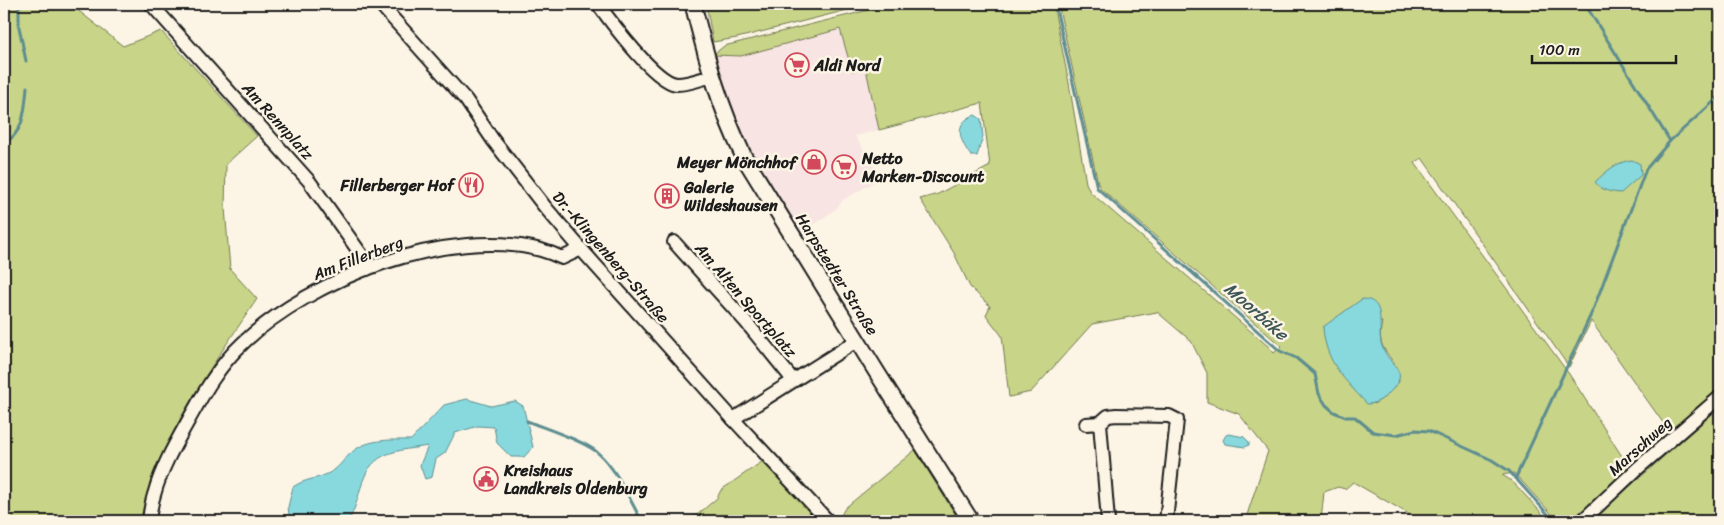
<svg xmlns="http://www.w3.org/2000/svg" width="1724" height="525" font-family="Sriracha,sans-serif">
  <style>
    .built { fill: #f8e4e2 }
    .green { fill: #c8d488; stroke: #727852; fill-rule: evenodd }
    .water { fill: #88d9de; stroke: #5d8d90 }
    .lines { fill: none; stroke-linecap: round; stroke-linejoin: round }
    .stream { stroke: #5d8d90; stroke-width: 3 }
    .minor-casing { stroke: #1c1c1c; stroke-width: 16 }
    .major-casing { stroke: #1c1c1c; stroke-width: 19 }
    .minor { stroke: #fcf5e5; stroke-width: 12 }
    .major { stroke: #fcf5e5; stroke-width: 15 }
    .labels { text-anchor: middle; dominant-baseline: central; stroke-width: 5; stroke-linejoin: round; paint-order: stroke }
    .poi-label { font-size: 16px; font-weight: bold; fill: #1c1c1c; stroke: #fcf5e5; text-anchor: start }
    .street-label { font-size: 16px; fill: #1c1c1c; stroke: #fcf5e5 }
    .water-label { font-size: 18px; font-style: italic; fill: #3c5556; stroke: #fcf5e5 }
  </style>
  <rect width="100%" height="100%" fill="#fcf5e5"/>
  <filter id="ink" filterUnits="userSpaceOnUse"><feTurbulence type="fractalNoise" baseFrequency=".02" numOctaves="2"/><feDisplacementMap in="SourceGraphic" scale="10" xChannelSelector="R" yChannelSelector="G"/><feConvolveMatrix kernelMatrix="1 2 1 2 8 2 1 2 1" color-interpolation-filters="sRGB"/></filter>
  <g filter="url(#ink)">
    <path class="built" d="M 840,29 L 852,70 L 866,68 L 879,130 L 855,136 L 881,178 L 843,200 L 836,209 L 800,234 L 748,149 L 730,107 L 713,55 L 741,56 Z"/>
    <g class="green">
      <path d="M 4,4 L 70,4 L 123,46 L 161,31 L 257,136 L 226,164 L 225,208 L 230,269 L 257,299 C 218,357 176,415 152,481 C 148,494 142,507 141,521 L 4,521 Z"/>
      <path d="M 706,4 L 871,4 L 737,38 L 713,42 Z"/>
      <path d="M 893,4 L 1053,4 L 1069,83 L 1086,183 L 1090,192 L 1269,347 L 1274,353 L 1281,346 L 1100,188 L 1098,183 L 1058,4 L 1720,4 L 1720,388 L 1671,434 L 1591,321 L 1569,367 L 1422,158 L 1415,163 L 1569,374 L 1627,464 L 1627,473 L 1580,516 L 1571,521 L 1558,521 L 1514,473 L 1502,475 L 1512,481 L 1549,521 L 1417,521 L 1407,513 L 1353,482 L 1345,489 L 1338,487 L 1324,492 L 1321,521 L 1245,521 L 1268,451 L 1239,414 L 1207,402 L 1207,373 L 1191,341 L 1157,312 L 1092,324 L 1031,392 L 1009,397 L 1002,336 L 986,315 L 990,306 L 970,287 L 954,253 L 920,199 L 938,194 L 990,166 L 982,103 L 879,130 L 866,69 L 852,71 L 840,29 L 741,56 L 713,55 L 724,46 ZM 1382,322 C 1377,347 1385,348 1396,367 C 1398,371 1398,377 1399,382 L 1386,396 L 1374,404 L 1323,327 Z"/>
      <path d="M 1720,407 L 1720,521 L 1587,521 L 1610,500 L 1612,502 Z"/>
      <path d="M 915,450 L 955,514 L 946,521 L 843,521 L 840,517 L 845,508 Z"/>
      <path d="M 763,461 L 801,501 L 817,521 L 670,521 L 697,515 L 717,498 L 721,490 Z"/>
    </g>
    <g class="water">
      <path d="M 975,115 L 981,119 L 983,137 L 977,156 L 971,156 C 960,141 952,123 975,115 Z"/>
      <path d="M 1632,160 L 1640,164 L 1641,175 L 1621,193 C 1610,192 1602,191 1595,182 C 1607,171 1616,162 1632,160 Z"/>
      <path d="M 1362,299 C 1389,299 1376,332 1382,346 C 1390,369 1414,370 1387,395 C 1381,400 1375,404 1367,404 C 1345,380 1325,362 1323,327 Z"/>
      <path d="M 467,399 L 491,406 L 515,401 L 523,406 L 533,447 L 524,457 L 511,457 L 497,443 L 494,427 L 478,426 L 455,433 L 445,453 L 436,459 L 432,477 L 425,479 L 420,465 L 428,446 C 398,451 372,450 362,484 C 358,496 355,511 348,521 L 290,521 L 288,507 L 293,487 C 306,478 316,480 329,473 C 338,469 342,461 349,455 C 365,438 390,440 411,440 L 444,405 Z"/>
      <path d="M 1229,434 L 1244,437 L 1249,442 L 1249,445 L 1245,447 L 1225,444 L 1223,440 L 1226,435 Z"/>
    </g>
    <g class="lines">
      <g class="stream">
        <path d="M 19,4 L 19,27 L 26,61"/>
        <path d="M 1055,4 L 1097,188 L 1280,351 L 1296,358 L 1315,374 L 1319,394 L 1326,405 L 1334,412 L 1346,417 L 1355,417 L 1373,432 L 1396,435 L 1415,430 L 1429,431 L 1492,460 L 1509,471 L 1554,521"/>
        <path d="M 1585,4 L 1670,141"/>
        <path d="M 4,143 C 25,133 25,107 27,87"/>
        <path d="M 527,421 C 544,428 585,441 598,453 C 617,470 628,496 640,518"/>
        <path d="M 1516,477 L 1593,310 L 1646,169 L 1670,141 L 1720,96"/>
      </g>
      <g class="minor-casing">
        <g id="minor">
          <path d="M 151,4 L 309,181 L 363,257 L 367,269"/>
          <path d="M 380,4 L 466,100 L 493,140 L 545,207 L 581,249 L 733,419 L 828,521"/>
          <path d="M 598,4 C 611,22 656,83 677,84 C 688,84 701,79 712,76"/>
          <path d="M 674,242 L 746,322 L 793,380"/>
          <path d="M 733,419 L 858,340"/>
          <path d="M 1086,424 L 1100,423"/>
          <path d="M 149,521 C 150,513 151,504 154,495 C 161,469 174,446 187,423 C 203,394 219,365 243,343 C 311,278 448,226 541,250 C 548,252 556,255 562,258 L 581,249"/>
          <path d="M 1108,521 L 1100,423 L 1108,416 L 1116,415 L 1169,416 L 1177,420 L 1166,521"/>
          <path d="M 1582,521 L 1637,469 L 1720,397"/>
        </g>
      </g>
      <g class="major-casing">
        <path id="major" d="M 693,4 C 706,57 720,108 744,157 L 876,371 L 971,521"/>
      </g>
      <use href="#minor" class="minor"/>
      <use href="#major" class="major"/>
    </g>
  </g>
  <defs>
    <g id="supermarket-ring" transform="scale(1.25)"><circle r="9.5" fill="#fcf5e5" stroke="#d1495b" stroke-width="1.5"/><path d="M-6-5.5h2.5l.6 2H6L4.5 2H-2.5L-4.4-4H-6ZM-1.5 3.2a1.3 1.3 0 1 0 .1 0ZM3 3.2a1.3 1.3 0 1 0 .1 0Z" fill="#d1495b"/></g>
    <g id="shop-ring" transform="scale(1.25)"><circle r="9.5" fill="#fcf5e5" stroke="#d1495b" stroke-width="1.5"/><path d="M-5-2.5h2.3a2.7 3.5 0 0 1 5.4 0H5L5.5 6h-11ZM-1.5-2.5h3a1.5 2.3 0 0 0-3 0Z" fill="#d1495b"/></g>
    <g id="restaurant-ring" transform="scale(1.25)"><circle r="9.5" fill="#fcf5e5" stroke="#d1495b" stroke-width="1.5"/><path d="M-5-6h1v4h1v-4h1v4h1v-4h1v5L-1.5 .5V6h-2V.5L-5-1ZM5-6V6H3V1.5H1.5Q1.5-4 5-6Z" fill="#d1495b"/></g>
    <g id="building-ring" transform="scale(1.25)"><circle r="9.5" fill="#fcf5e5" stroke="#d1495b" stroke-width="1.5"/><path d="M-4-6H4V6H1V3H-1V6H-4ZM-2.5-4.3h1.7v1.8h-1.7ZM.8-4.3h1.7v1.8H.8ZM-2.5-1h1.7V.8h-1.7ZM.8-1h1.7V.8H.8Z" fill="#d1495b"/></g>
    <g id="civic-ring" transform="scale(1.25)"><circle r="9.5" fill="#fcf5e5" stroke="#d1495b" stroke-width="1.5"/><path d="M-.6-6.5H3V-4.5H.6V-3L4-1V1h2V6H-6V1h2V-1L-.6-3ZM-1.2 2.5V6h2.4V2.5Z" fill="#d1495b"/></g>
  </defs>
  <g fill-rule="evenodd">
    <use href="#supermarket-ring" x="797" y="65"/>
    <use href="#shop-ring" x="814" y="162"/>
    <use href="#supermarket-ring" x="844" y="167"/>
    <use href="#restaurant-ring" x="471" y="185"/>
    <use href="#building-ring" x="667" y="196"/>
    <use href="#civic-ring" x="486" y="479"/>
  </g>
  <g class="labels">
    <g class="poi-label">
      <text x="814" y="65">Aldi Nord</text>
      <text x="862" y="158">Netto<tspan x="862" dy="18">Marken-Discount</tspan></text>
      <text x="796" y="162" text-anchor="end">Meyer Mönchhof</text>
      <text x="454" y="185" text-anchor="end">Fillerberger Hof</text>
      <text x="684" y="187">Galerie<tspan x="684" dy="18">Wildeshausen</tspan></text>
      <text x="504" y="470">Kreishaus<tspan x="504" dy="18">Landkreis Oldenburg</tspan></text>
    </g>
    <g class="street-label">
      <text transform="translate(278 121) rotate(48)">Am Rennplatz</text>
      <text transform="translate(611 257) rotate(49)">Dr.-Klingenberg-Straße</text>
      <text transform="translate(358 258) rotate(-21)">Am Fillerberg</text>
      <text transform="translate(837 274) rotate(58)">Harpstedter Straße</text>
      <text transform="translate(746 300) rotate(49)">Am Alten Sportplatz</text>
      <text transform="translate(1640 446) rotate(-42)">Marschweg</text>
    </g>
    <g class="water-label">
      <text transform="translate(1256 311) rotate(41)">Moorbäke</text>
    </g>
  </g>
  <rect width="1724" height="525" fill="none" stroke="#fcf5e5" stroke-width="20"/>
  <rect x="10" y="10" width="1704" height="505" fill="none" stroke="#1c1c1c" stroke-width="2" filter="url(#ink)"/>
  <path d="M1532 55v8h144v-8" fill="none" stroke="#1c1c1c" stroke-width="2.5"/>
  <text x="1539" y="55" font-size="15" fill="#1c1c1c" stroke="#fcf5e5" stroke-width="4" paint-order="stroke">100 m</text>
</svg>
